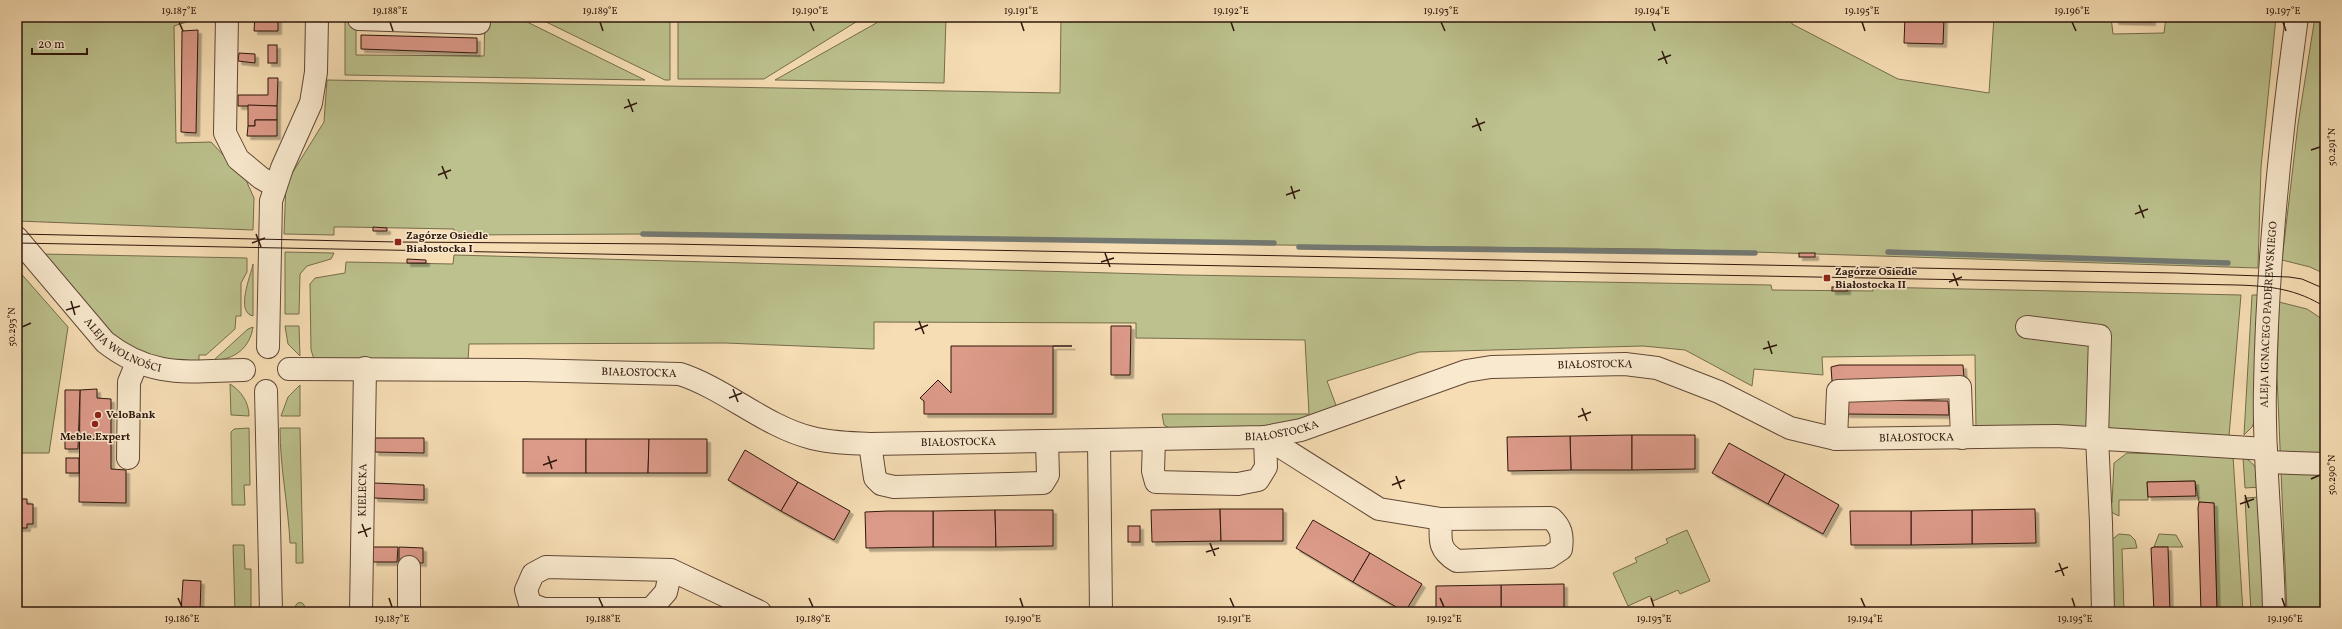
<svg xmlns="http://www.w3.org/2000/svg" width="2342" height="629" font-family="Vollkorn,serif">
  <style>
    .green { fill: #bcc18d; stroke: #766c4c }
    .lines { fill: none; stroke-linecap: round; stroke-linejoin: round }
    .stream { stroke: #737972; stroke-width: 5.5 }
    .building { fill: #dc9a89; stroke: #2f170c; filter: url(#shadow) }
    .minor-casing { stroke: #614836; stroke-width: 24 }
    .minor { stroke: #f9e9ce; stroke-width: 22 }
    .tram { stroke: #2f170c; stroke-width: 1 }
    .ticks { fill: none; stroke: #2f170c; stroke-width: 1.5 }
    .poi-dot { fill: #8f2418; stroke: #f9e9ce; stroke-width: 1.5 }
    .labels { text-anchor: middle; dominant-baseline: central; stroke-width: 3; stroke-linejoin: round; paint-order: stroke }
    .poi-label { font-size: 11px; font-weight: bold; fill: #2f170c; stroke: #f9e9ce; text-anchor: start }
    .street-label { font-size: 11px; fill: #2f170c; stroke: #f9e9ce }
    .neatline { fill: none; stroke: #2f170c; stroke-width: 1.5 }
    .ticks-label { font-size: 10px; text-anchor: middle; fill: #2f170c }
  </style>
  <defs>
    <filter id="shadow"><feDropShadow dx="3.5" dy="3.5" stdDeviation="0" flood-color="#0004"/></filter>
  </defs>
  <rect width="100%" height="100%" fill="#f6ddb4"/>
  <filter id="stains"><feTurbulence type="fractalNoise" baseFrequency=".005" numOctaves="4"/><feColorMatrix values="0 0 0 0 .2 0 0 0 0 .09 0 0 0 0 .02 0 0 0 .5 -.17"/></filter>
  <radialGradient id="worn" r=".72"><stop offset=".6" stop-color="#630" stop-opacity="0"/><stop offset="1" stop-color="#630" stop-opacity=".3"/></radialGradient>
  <g class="green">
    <path d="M 17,17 L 202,17 L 174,26 L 176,143 L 211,142 L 245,178 L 254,198 L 253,230 L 17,221 Z"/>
    <path d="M 345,17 L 356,17 L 356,55 L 484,56 L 485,17 L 517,17 L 645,80 L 345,75 Z"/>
    <path d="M 536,17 L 670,17 L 670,80 L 665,80 Z"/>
    <path d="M 678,17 L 864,17 L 764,79 L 678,79 Z"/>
    <path d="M 887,17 L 946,17 L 944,83 L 775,80 Z"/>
    <path d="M 1061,17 L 1792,17 L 1792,24 L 1898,79 L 1989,93 L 1994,17 L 2111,17 L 2113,34 L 2164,33 L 2166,17 L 2276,17 L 2261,167 L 2258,268 L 1659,249 L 1279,245 L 638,234 L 463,235 L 454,238 L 454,229 L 347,227 L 334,227 L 334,235 L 284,234 L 286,183 L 324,122 L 327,80 L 1060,93 Z"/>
    <path d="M 2315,17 L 2325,17 L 2325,274 L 2310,267 L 2282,260 L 2298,124 Z"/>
    <path d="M 285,252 L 334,253 L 331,259 L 307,266 L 300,274 L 299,314 L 285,314 Z"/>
    <path d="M 41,254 L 247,258 L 247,272 L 241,283 L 241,316 L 236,316 L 235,329 L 206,355 L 199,355 L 199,361 L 158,361 L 118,341 Z"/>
    <path d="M 454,255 L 1184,275 L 1771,285 L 1772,290 L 1873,291 L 1873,287 L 2241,295 L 2229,436 L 2130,429 L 1976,429 L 1975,355 L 1822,357 L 1823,375 L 1754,369 L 1752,386 L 1685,350 L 1643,346 L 1419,352 L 1327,381 L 1337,408 L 1270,431 L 1175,431 L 1164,425 L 1162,414 L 1309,414 L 1305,340 L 1136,338 L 1136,323 L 874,322 L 874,349 L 725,343 L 469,344 L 468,361 L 314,359 L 311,350 L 310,284 L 315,278 L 345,273 L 346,262 L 453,264 Z"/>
    <path d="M 253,264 L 253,316 C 235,312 251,275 253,264 Z"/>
    <path d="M 17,269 L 68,327 L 49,453 L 17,453 Z"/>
    <path d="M 2252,295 L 2260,295 L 2257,415 L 2252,427 L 2244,435 Z"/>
    <path d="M 2279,302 L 2307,309 L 2325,321 L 2325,612 L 2287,612 L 2277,376 Z"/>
    <path d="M 285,326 L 299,326 L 300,356 L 288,344 Z"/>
    <path d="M 253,327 C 250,348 234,360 214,360 L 248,329 Z"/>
    <path d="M 230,384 C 241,391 249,402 249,416 L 231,415 Z"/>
    <path d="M 300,385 L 300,416 L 281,416 L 288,397 Z"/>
    <path d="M 249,428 L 250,485 L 244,485 L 245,505 L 232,505 L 231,432 L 234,429 Z"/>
    <path d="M 280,428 L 300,428 L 303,563 L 296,563 L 296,543 L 290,543 C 288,504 280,467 280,428 Z"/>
    <path d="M 2127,453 L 2233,456 L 2243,612 L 2217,612 L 2214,503 L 2199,502 L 2195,481 L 2147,482 L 2148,500 L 2119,500 L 2119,516 L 2111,512 L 2108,503 L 2112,503 L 2114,463 Z"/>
    <path d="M 2243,457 C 2257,464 2258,472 2261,487 L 2245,488 Z"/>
    <path d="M 2261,497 L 2266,612 L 2251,612 L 2245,498 Z"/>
    <path d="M 1687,530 L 1710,581 L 1680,594 L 1678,590 L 1653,601 L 1650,596 L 1628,606 L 1613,573 L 1637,562 L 1635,558 L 1668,543 L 1666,539 Z"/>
    <path d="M 2119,534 L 2130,535 L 2135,540 L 2137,548 L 2122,549 L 2124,612 L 2110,612 L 2110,541 Z"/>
    <path d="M 2159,534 L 2176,535 L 2183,547 L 2154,547 Z"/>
    <path d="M 233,545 L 244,545 L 245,569 L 251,569 L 251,612 L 235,612 Z"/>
    <circle cx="300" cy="607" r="4.5"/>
  </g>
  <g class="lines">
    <g class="stream">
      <path d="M 643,234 L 1274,243"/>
      <path d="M 1299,247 L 1755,253"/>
      <path d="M 1888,252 L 2228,263"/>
    </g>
  </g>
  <g class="building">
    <path d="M 255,17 L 278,17 L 278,31 L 254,31 Z"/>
    <path d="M 1905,17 L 1944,17 L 1943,44 L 1904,43 Z"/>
    <path d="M 2115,17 L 2152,17 L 2152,22 L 2115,21 Z"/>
    <path d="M 198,30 L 196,133 L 181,132 L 182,31 Z"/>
    <path d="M 361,35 L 477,38 L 477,53 L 361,49 Z"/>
    <rect x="268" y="45" width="9" height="18"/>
    <path d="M 239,53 L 255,54 L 255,63 L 238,61 Z"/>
    <path d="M 268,78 L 278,78 L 277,106 L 238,106 L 238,95 L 268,95 Z"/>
    <path d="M 248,105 L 277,106 L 277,120 L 255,120 L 255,126 L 248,126 Z"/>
    <path d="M 255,120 L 277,120 L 277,136 L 247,136 L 248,126 L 255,126 Z"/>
    <path d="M 373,227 L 387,228 L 387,231 L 373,231 Z"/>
    <rect x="1799" y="253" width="16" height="4"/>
    <path d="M 407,259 L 426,260 L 426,263 L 407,263 Z"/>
    <rect x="1832" y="287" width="15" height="4"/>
    <path d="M 1111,326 L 1131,326 L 1130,375 L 1111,375 Z"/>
    <path d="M 951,346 L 1072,346 L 1053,346 L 1053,414 L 924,414 L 924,401 L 920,398 L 938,380 L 951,393 Z"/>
    <path d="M 1839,365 L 1963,365 L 1964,379 L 1832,381 L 1831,367 Z"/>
    <path d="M 97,389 L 97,398 L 111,399 L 111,469 L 126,470 L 126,503 L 79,502 L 80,390 Z"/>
    <path d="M 65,390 L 80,390 L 78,449 L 65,449 Z"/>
    <path d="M 1845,400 L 1948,401 L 1949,415 L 1846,414 Z"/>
    <path d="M 1632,435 L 1632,470 L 1571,470 L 1570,436 Z"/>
    <path d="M 1632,435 L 1695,435 L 1695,469 L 1632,470 Z"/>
    <path d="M 1570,436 L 1571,470 L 1508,471 L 1507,437 Z"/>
    <path d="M 375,438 L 424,438 L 424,453 L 375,452 Z"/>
    <rect x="523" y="439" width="63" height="34"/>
    <path d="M 586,439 L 649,439 L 648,473 L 586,473 Z"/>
    <path d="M 649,439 L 707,439 L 707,473 L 648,473 Z"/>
    <path d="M 1729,443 L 1785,474 L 1768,504 L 1712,473 Z"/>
    <path d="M 745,450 L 798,482 L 781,511 L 728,480 Z"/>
    <rect x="66" y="458" width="13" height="15"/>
    <path d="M 1785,474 L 1839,505 L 1823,534 L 1768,504 Z"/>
    <path d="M 2195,481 L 2196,496 L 2148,497 L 2147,482 Z"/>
    <path d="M 798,482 L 850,511 L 834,540 L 781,511 Z"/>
    <path d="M 374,483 L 424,485 L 424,500 L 374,498 Z"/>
    <path d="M 17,499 L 27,499 L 27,504 L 33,504 L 33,524 L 27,524 L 27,528 L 17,528 Z"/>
    <path d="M 2199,502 L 2214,503 L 2217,612 L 2201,612 L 2198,508 Z"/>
    <path d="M 1220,509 L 1221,541 L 1152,542 L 1151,510 Z"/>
    <path d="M 1220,509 L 1283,509 L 1283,541 L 1221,541 Z"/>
    <path d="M 2035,509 L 2036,543 L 1972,544 L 1972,510 Z"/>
    <path d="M 995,510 L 996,547 L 933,547 L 933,511 Z"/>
    <path d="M 995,510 L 1053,510 L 1053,546 L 996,547 Z"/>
    <path d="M 1972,510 L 1972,544 L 1911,545 L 1911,511 Z"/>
    <path d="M 888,511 L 933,511 L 933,547 L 866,548 L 865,512 Z"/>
    <path d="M 1850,511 L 1911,511 L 1911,545 L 1851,545 Z"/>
    <path d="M 1313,520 L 1370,553 L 1353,582 L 1296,548 Z"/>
    <rect x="1128" y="526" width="12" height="16"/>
    <path d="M 373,547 L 398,547 L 397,562 L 373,562 Z"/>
    <path d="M 399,547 L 423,548 L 423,563 L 399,562 Z"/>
    <path d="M 2154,547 L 2168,547 L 2170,612 L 2154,612 L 2151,548 Z"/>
    <path d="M 1370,553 L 1422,584 L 1405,612 L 1353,582 Z"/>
    <path d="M 183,580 L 201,581 L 200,612 L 181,612 Z"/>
    <path d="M 1564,584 L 1564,612 L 1501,612 L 1501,585 Z"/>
    <path d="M 1501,585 L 1501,612 L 1436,612 L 1436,586 Z"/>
    <rect x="17" y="595" width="1" height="17"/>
  </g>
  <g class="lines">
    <g class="minor-casing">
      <g id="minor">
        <path d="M 227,17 L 225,133 L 238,159 L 261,178 L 275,186"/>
        <path d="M 359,19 L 479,23"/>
        <path id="s1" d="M 17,238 L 105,342 C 152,379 188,371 244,370"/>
        <path d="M 2027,327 L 2100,336 L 2097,437 L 2101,523 L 2103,612"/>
        <path d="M 268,347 L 271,201 L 282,168 L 311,103 L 316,72 L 317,17"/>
        <path id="s2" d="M 289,369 L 525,370 L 680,374 C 726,389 764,426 812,438 C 831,443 850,443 870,444 L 1265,437 L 1301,430 L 1466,371 L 1491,367 L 1625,364 L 1657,368 L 1719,392 L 1790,428 L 1836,439 L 2057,436 L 2266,449"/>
        <path d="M 266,391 L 271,612"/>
        <path d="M 1265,437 L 1379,509 L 1441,519 L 1551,518 C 1561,527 1563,535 1561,549 L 1549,557 L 1457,561 C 1438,550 1440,540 1441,519"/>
        <path d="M 1154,439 L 1153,471 L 1156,482 L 1238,484 L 1258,480 L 1266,467 L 1265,437"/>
        <path d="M 1836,439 L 1838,391 L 1960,387 L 1962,438"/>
        <path d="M 1099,441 L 1101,612"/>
        <path d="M 870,444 L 875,478 L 881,484 L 894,487 L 1043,483 L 1048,475 L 1047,442"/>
        <path d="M 128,458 L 129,382 L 137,363"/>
        <path d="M 2267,462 L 2325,464"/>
        <path d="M 409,567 L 409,612"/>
        <path d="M 671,570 L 666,592 L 651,609 L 544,609 L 530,604 L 526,590 L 533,574 L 546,567 L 671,570 L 760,612"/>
        <path id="s3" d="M 361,612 L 365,368"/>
        <path id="s4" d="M 2274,612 C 2273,537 2263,463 2265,388 C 2267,264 2280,140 2297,17"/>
      </g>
    </g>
    <use href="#minor" class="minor"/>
    <g class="tram">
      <path d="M 17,234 L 398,242 L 669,244 L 2176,273 L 2289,277 L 2302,279 L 2325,289"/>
      <path d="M 17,243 L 2237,285 C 2270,286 2297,289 2325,307"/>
    </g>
  </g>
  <path class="ticks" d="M 179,22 L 183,31M 390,22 L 393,31M 600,22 L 603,31M 810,22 L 814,31M 1021,22 L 1024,31M 1231,22 L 1234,31M 1441,22 L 1445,31M 1652,22 L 1655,31M 1862,22 L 1865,31M 2072,22 L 2076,31M 2283,22 L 2286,31M 1662,51 L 1667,64M 1658,60 L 1671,55M 628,99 L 633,112M 624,108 L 637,103M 1476,118 L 1481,131M 1472,127 L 1485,122M 2311,150 L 2320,147M 442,166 L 447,179M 438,175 L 451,170M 1291,186 L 1295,199M 1286,195 L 1300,190M 2139,205 L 2144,218M 2135,214 L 2148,209M 256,234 L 261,247M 252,243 L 265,238M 1105,253 L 1110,267M 1101,262 L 1114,258M 1953,273 L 1958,286M 1949,282 L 1962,277M 71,301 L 75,315M 66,310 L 80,306M 919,321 L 924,334M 22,327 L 31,323M 915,330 L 928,325M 1768,341 L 1772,354M 1763,349 L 1777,345M 733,389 L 738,402M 729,398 L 742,393M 1582,408 L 1587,421M 1578,417 L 1591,412M 548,456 L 552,469M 543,465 L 557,460M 1396,476 L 1401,489M 2311,479 L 2320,475M 1392,485 L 1405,480M 2245,495 L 2249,508M 2240,504 L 2254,499M 362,524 L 367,537M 358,533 L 371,528M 1210,543 L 1215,556M 1206,552 L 1219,548M 2059,563 L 2064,576M 2055,572 L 2068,567M 178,598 L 182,607M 389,598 L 392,607M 599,598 L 603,607M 809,598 L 813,607M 1020,598 L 1023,607M 1230,598 L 1234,607M 1440,598 L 1444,607M 1651,598 L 1654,607M 1861,598 L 1865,607M 2072,598 L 2075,607M 2282,598 L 2285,607"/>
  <g class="poi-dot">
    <rect x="394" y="238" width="8" height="8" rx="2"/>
    <rect x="1823" y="274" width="8" height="8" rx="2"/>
    <circle cx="98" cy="415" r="4"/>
    <circle cx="95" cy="424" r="4"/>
  </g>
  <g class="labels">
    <g class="poi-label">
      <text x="406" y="236">Zagórze Osiedle<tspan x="406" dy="13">Białostocka I</tspan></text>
      <text x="1835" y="272">Zagórze Osiedle<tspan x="1835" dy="13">Białostocka II</tspan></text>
      <text x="106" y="415">VeloBank</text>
      <text x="95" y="437" text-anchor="middle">Meble.Expert</text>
    </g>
    <g class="street-label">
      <text stroke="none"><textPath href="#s4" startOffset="298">ALEJA IGNACEGO PADEREWSKIEGO</textPath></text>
      <text stroke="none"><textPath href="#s1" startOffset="153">ALEJA WOLNOŚCI</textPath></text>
      <text stroke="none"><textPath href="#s2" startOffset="1333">BIAŁOSTOCKA</textPath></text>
      <text stroke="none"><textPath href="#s2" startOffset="350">BIAŁOSTOCKA</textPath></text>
      <text stroke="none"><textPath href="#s2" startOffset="1009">BIAŁOSTOCKA</textPath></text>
      <text stroke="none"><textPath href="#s2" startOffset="1669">BIAŁOSTOCKA</textPath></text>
      <text stroke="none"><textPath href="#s2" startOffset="685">BIAŁOSTOCKA</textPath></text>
      <text stroke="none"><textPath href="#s3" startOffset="122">KIELECKA</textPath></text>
    </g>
  </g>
  <rect width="2342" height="629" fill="none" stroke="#f6ddb4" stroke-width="44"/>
  <path d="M32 48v6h55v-6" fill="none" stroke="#2f170c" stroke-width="2"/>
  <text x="38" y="48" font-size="12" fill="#2f170c" stroke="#f9e9ce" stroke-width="3" paint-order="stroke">20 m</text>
  <rect x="22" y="22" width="2298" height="585" class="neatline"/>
  <g class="ticks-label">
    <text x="179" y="14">19.187°E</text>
    <text x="390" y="14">19.188°E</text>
    <text x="600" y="14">19.189°E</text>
    <text x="810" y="14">19.190°E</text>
    <text x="1021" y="14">19.191°E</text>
    <text x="1231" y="14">19.192°E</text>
    <text x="1441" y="14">19.193°E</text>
    <text x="1652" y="14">19.194°E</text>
    <text x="1862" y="14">19.195°E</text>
    <text x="2072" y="14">19.196°E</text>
    <text x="2283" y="14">19.197°E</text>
    <text transform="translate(2331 147) rotate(-90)" y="4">50.291°N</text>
    <text transform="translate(11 327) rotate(-90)" y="4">50.293°N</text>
    <text transform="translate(2331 475) rotate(-90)" y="4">50.290°N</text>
    <text x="182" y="622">19.186°E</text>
    <text x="392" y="622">19.187°E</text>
    <text x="603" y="622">19.188°E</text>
    <text x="813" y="622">19.189°E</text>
    <text x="1023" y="622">19.190°E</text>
    <text x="1234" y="622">19.191°E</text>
    <text x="1444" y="622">19.192°E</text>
    <text x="1654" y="622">19.193°E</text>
    <text x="1865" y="622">19.194°E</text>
    <text x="2075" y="622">19.195°E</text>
    <text x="2285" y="622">19.196°E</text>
  </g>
  <rect width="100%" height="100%" filter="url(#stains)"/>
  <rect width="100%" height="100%" fill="url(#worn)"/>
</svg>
